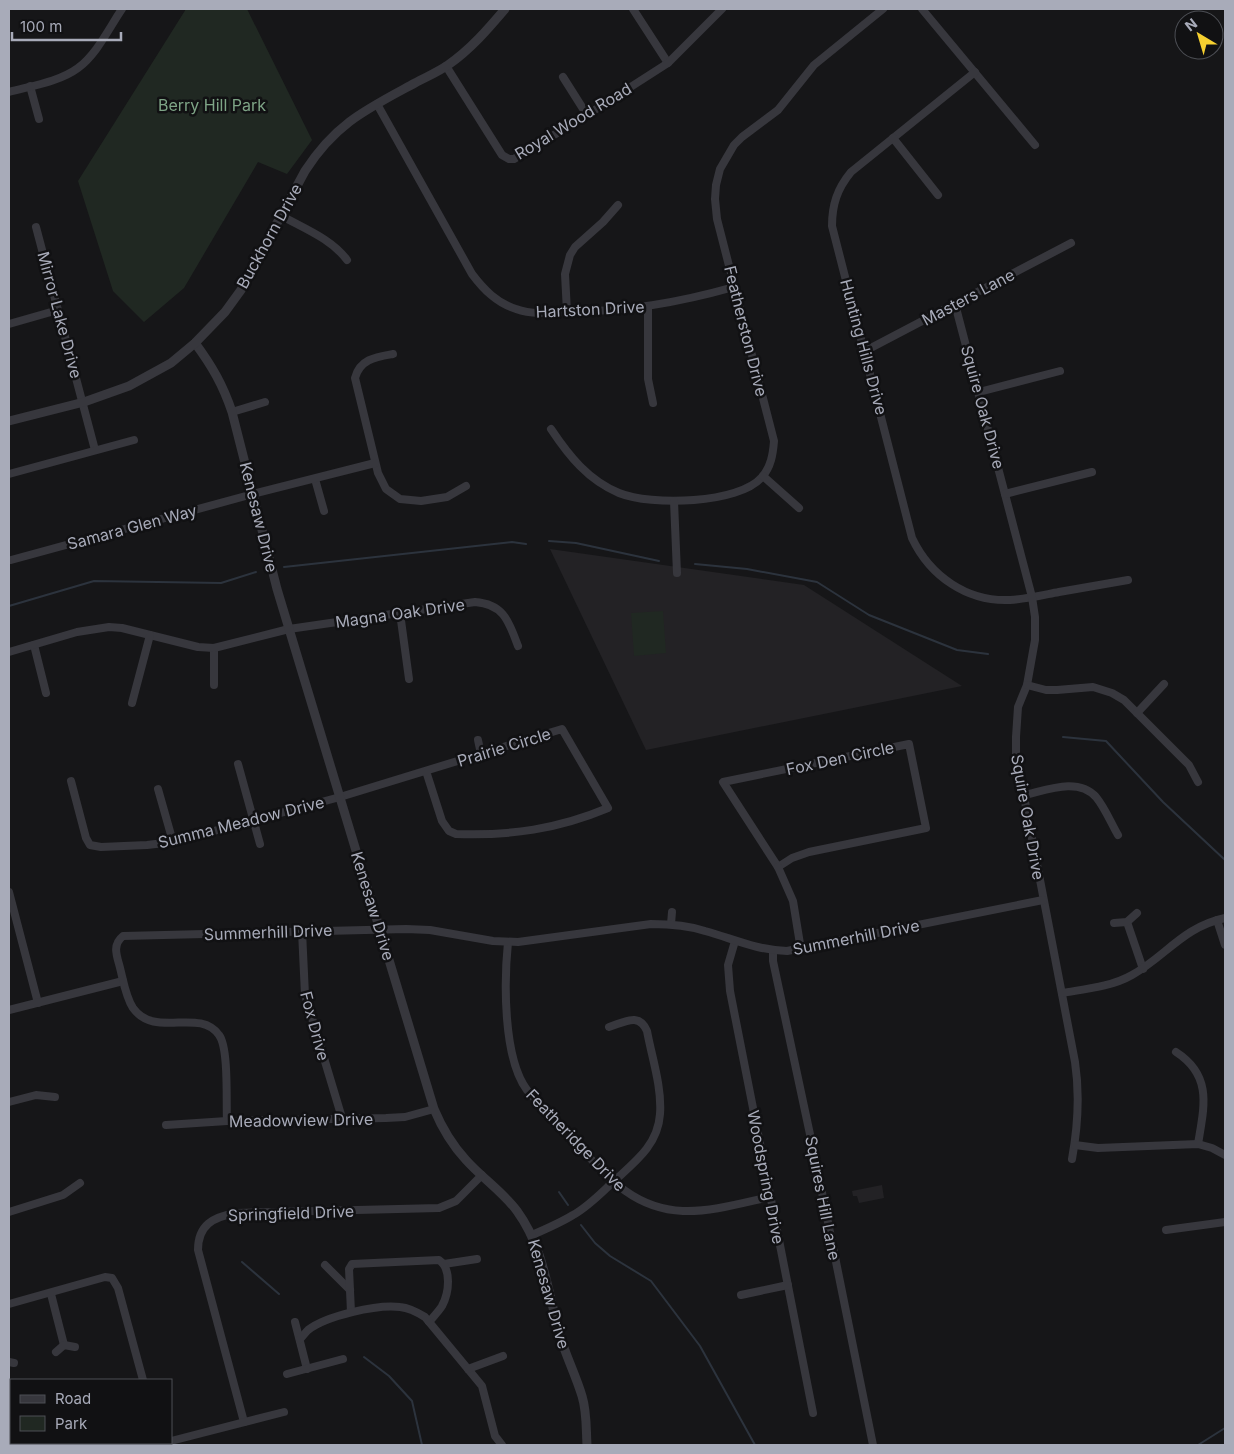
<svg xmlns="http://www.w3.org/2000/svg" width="1234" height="1454" font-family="Inter,sans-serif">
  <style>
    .built { fill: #232225 }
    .green { fill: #202822 }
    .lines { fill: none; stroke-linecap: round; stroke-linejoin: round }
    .stream { stroke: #2c333d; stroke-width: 2 }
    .minor { stroke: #37373d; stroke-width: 8 }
    .tertiary { stroke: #37373d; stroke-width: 9 }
    .labels { text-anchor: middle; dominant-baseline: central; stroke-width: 5; stroke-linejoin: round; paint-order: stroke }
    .park-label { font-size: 16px; fill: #7ea486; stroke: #111113 }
    .street-label { font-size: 16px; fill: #a8abb9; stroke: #111113 }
  </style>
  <rect width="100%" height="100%" fill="#161618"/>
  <g class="built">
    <path d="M 550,549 L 804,585 L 962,686 L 646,750 Z"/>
    <path d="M 882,1185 L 884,1198 L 859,1203 L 857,1196 L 853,1196 L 852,1191 Z"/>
  </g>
  <g class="green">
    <path d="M 186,9 L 247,9 L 312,140 L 287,174 L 258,162 L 184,288 L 144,322 L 113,291 L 78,181 Z"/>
    <path d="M 663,611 L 666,653 L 634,656 L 631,613 Z"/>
  </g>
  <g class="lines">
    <g class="stream">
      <path d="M 549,541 L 576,543 L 659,561"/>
      <path d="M 695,564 L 747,569 L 817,582 L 869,615 L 957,650 L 988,654"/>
      <path d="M 284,567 L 512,542 L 526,544"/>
      <path d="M 9,606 L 94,581 L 221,583 L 256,572"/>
      <path d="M 1063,737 L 1106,741 L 1163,802 L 1225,860"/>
      <path d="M 559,1192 L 568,1205"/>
      <path d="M 581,1225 L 595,1243 L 610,1256 L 651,1281 L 700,1346 L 755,1445"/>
      <path d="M 242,1262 L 279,1294"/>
      <path d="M 364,1357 L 389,1376 L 412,1401 L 422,1445"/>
      <path d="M 1198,1445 L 1225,1428"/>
    </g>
    <g class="minor">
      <path d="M 633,9 L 668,63"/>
      <path d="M 922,9 L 1035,145"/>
      <path d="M 446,66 L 502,155 L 509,159 L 514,159 L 587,115 L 668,63 L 722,9"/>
      <path d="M 975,72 L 851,172 C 837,189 832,205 832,226 L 912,538 C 930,576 967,602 1010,600 C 1026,599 1043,595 1059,592 C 1082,588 1105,584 1128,580"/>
      <path d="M 563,77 L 587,115"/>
      <path d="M 30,86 L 39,119"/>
      <path d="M 9,92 C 31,86 59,82 78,68 C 97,54 109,28 122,9"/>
      <path d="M 377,104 L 472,274 C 484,290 497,303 516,309 C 533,315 551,313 569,312 C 628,311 677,303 734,287"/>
      <path d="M 893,138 L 938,195"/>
      <path d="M 280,215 C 303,228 332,239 347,260"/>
      <path d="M 36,227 L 95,450"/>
      <path d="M 955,304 L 1032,597 L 1035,617 L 1035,640 L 1027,685 L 1018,707 L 1016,737 L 1016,755 L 1075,1062 C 1080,1095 1078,1126 1072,1159"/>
      <path d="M 648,307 L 648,379 L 653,403"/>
      <path d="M 567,312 L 565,274 L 570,255 L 575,247 L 603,222 L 618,205"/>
      <path d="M 9,324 L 58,310"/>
      <path d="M 865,351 L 1071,243"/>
      <path d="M 393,354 C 376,357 360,359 355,378 L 378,473 L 386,489 L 400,499 L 421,501 L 447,497 L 466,486"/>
      <path d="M 979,392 L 1060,371"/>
      <path d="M 232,412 L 265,402"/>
      <path d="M 551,429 C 569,456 588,480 619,493 C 651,506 739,504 762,477 C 771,467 773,454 774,441 L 717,219 L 715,199 L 716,185 L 720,169 L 734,145 L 742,137 L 778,110 L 814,65 L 883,9"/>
      <path d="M 9,474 L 134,440"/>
      <path d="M 763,476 L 799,508"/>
      <path d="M 315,479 L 324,511"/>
      <path d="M 1005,494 L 1092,472"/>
      <path d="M 674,501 L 677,573"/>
      <path d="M 11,560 L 253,494 L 375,463"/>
      <path d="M 400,613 L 409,679"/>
      <path d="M 34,645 L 46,693"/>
      <path d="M 214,648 L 214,685"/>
      <path d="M 9,652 L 77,632 L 109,627 L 122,628 L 198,647 L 214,648 L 289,629 L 475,602 C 504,604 509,622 518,646"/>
      <path d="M 1027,685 L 1046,690 L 1057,690 L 1093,687 L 1112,693 L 1124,700 L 1189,765 L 1198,782"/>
      <path d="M 132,703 L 150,635"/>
      <path d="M 1137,713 L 1164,684"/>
      <path d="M 478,740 L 481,754"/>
      <path d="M 909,744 L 926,828 L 809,852 L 792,858 L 778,867 L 723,782 Z"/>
      <path d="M 238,764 L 260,844"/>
      <path d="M 71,781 L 86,838 L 90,845 L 101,847 L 147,845 L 173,842 L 340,797 L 562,729 L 608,808 C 558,829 510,836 456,834 L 449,831 L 442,821 L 426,771"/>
      <path d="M 158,789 L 173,842"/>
      <path d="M 1025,795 C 1047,790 1078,777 1096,797 C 1105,808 1111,823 1118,835"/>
      <path d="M 778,867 L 793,901 L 801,950"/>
      <path d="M 9,892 L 38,1003"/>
      <path d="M 1217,920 L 1225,945"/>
      <path d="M 1127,922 L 1143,969"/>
      <path d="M 1114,923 L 1127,922 L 1137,913"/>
      <path d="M 671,924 L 672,912"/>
      <path d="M 302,931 L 305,995 L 342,1118"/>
      <path d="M 735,941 L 728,965 L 730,991 L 813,1413"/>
      <path d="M 508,942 C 504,981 503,1058 527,1090 C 544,1109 561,1128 579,1146 C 609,1179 635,1209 683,1211 C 712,1212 742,1203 770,1197"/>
      <path d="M 773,951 L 773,961 L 814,1153 L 873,1445"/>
      <path d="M 1062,993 C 1085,989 1111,987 1132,975 C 1166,956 1183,927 1225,918"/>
      <path d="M 9,1010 L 123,981"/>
      <path d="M 1176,1052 C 1213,1076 1204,1107 1198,1144"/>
      <path d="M 9,1102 L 36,1095 L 55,1097"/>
      <path d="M 227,1121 C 226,1103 229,1048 219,1035 C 199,1007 155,1039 133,1008 C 125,996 123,978 119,964 C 116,954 113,944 123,936 L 406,929 L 430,930 L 493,941 L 518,942 L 651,924 C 670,924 687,925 705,931 C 734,939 756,950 787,951 L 1043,900"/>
      <path d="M 166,1125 L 227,1121 L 386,1118 L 405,1117 L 434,1109"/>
      <path d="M 1075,1145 L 1098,1148 L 1198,1144 L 1212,1148 L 1225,1155"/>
      <path d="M 9,1212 L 63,1195 L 80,1183"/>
      <path d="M 1166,1230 L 1225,1222"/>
      <path d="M 532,1235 C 546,1229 560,1223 573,1215 C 589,1206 601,1193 614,1181 C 635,1162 658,1145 660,1114 C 662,1087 652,1058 647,1031 C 639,1012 625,1022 609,1027"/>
      <path d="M 444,1264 L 477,1259"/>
      <path d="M 325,1265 L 350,1290"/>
      <path d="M 51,1294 L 64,1345"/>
      <path d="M 741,1295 L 788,1285"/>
      <path d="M 9,1304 L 105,1277 L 112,1278 L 118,1288 L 143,1380"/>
      <path d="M 351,1312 L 349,1269 L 352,1264 L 439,1260 C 452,1269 449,1293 442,1306 C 439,1311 433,1317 429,1322"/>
      <path d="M 295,1322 L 307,1369"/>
      <path d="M 300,1339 C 303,1336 305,1333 308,1330 C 326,1316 377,1304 400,1307 C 410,1308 417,1312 425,1317 L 482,1386 L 495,1436 L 502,1445"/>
      <path d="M 56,1352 L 64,1345 L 75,1347"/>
      <path d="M 9,1362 L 14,1363"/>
      <path d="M 468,1369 L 503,1356"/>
      <path d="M 287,1374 L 343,1359"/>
      <path d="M 244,1422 L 198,1250 C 198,1225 213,1217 236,1213 L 439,1208 L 456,1201 L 482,1175"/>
      <path d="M 9,1423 L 11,1424"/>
      <path d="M 171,1441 L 284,1412"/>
      <path d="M 25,1443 L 26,1445"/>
      <path d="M 90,1443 L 91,1445"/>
      <path d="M 156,1445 L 165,1443"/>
    </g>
    <g class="tertiary">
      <path d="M 195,343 C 212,366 223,385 232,412 L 277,589 L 434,1109 C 442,1128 453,1146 466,1160 C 482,1178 503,1192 517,1211 C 544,1248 548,1293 560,1336 C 566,1356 576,1376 582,1396 C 587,1412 586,1429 587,1445"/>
      <path d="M 9,421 L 84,402 L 129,386 L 171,363 L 195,343 L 225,312 L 241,290 L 305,171 C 336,123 367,109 415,83 C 426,77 438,72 448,65 C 471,49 488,29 505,9"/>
    </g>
  </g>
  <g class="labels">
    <g class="park-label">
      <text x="212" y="105">Berry Hill Park</text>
    </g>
    <g class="street-label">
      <text transform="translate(573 121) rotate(-31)">Royal Wood Road</text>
      <text transform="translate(269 236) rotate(-61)">Buckhorn Drive</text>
      <text transform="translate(968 297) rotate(-28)">Masters Lane</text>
      <text transform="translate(590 309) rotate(-3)">Hartston Drive</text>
      <text transform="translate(60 315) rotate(75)">Mirror Lake Drive</text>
      <text transform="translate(746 331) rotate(76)">Featherston Drive</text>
      <text transform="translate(864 347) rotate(75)">Hunting Hills Drive</text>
      <text transform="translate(983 407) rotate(75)">Squire Oak Drive</text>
      <text transform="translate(259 517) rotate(76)">Kenesaw Drive</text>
      <text transform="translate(132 527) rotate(-15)">Samara Glen Way</text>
      <text transform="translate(400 613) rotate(-8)">Magna Oak Drive</text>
      <text transform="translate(504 747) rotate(-17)">Prairie Circle</text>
      <text transform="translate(840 758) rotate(-12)">Fox Den Circle</text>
      <text transform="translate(1028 817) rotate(80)">Squire Oak Drive</text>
      <text transform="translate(241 822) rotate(-14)">Summa Meadow Drive</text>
      <text transform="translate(373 906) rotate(73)">Kenesaw Drive</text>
      <text transform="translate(268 932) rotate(-2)">Summerhill Drive</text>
      <text transform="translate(856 937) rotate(-11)">Summerhill Drive</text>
      <text transform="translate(315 1026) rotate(75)">Fox Drive</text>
      <text transform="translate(301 1120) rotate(-1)">Meadowview Drive</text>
      <text transform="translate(576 1140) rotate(46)">Featheridge Drive</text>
      <text transform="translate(766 1177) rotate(79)">Woodspring Drive</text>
      <text transform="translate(823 1198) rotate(79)">Squires Hill Lane</text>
      <text transform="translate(291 1213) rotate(-2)">Springfield Drive</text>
      <text transform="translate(549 1294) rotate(74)">Kenesaw Drive</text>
    </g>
  </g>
  <rect width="1234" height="1454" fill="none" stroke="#a8abb9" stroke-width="20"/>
  <rect x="10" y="1379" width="162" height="65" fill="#111113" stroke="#4d4f55"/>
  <rect x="20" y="1395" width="25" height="8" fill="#37373d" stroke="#4d4f55"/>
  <text x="55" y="1404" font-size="15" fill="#a8abb9">Road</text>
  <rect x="20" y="1416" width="25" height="15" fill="#202822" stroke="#4d4f55"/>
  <text x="55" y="1429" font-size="15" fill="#a8abb9">Park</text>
  <g transform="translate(1199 35) rotate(322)"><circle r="24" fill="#111113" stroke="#4d4f55"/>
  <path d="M0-4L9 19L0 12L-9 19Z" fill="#f6d030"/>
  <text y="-8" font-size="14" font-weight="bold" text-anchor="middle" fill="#a8abb9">N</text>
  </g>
  <path d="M12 32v8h109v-8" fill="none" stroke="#a8abb9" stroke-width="2.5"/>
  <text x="20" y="32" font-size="15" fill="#a8abb9" stroke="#111113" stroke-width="4" paint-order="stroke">100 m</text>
</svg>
